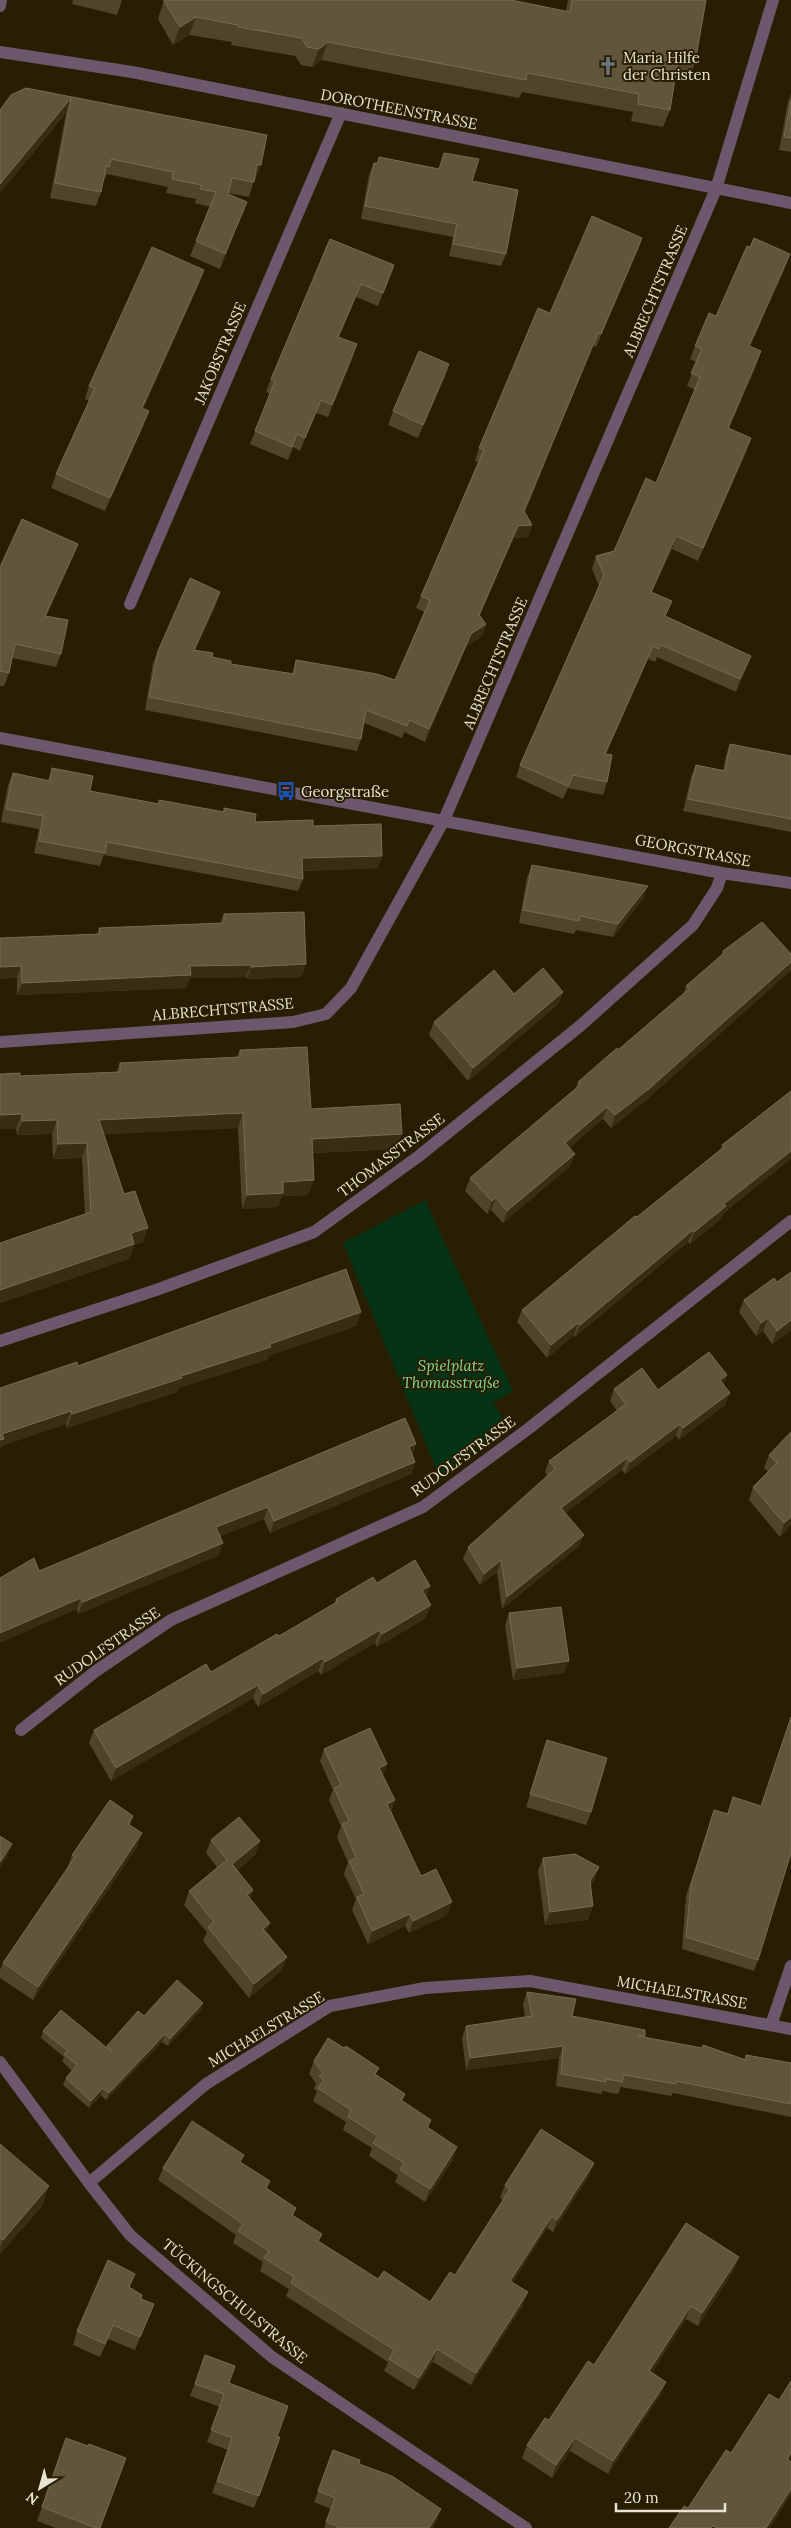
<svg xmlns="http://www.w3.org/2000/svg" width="791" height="2528" font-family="Lora,serif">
<rect width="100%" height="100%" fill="#281e02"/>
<path fill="#063315" d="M425,1200L513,1391L493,1402L508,1427L441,1480L343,1243Z"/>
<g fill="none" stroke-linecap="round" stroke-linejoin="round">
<path stroke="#6d576d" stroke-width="12" d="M0,6L1,0
M0,52L132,72L791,203
M130,604L341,113
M0,738L722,873L791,883
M0,1042L293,1022L326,1014L351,988L444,820L716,189L773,0
M0,1341L156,1290L314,1232L419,1156L580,1026L693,925L717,888L722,873
M21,1730L96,1671L171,1620L423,1507L528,1429L791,1221
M771,2025L791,1966
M0,2062L89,2183L130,2235L272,2357L526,2528
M89,2183L206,2084L330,2006L425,1988L530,1981L791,2029"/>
</g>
<path fill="#504529" d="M73,0H122L117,15L72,4Z
M164,0H511L566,11L568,0H706L695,63L688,81L675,78L670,110L663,127L631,121L633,112L522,92L519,98L321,60L312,67L301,65L295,56L231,45L232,42L189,35L173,45L158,19Z
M26,88L267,135L261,165L255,180H254L249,197L228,193V194L247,202L220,269L190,256L210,207L195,203L196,199L166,193L168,187L107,174L104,181H103L101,192L96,206L50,198L66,113L0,193V110Z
M791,94V152L779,150L788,102Z
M444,153L472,181L506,254L501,266L449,256L453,237L361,219L369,175L374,163H377L379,157L439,169Z
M642,238L638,250L596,347L593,345L525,512L532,525L528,537L513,538L480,615L486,624L482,636L466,647L425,742L404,732L402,738L364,723L361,739L357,751L145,710L153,663L158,651L216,605L195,650L212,657L231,664L292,674L296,660L395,680L424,612L416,608L421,596L478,462L475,461L479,448L550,313Z
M330,239L394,265L378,306L356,297L339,337L353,357L328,417L316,413L300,451L293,447L288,460L250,444L270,394L266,392L271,379Z
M786,266L750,346L757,364L729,428L747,450L698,561L672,549L652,592L666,616L751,656L746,669L736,692L657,657L655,662L648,659L606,754L607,782L603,795L568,788L563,799L516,777L520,765L599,586L592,569L596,556L614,551L656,483L695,390L687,386L696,362L690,359L695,346L716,316Z
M199,284L143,409L144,424L105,511L51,488L56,474L89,401L85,399L89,386Z
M449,364L445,377L418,438L388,425L393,411Z
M78,544L73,557L46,616L61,654L56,667L12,658L9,673L4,686H0V567Z
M730,744L791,756V832L683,811L691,777L696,765L723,770L726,755Z
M52,768L90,791L158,804L159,800L223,812L224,808L255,822L313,826L378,868L303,871V879L298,891L104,855L100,866L34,853L39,829L1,822L8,785L13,773L48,780Z
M532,865L643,899L613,937L576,930L574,934L519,923L527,878Z
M224,914L302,977L247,979L246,977L190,978L186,988L17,995V978L0,938L97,934L99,928L220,923Z
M723,951L791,954V970L790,971L646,1100L611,1128L603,1119L569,1148L570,1166L503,1223L491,1210L487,1214L465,1191L470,1178L576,1088L578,1082L618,1050L684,993L686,986L721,956Z
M563,992L558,1004L468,1081L429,1035L434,1022L514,994Z
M240,1050L311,1109L397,1149L313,1153L308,1195L282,1196L278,1207L242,1209L238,1128L103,1134L124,1194L143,1242L134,1245L129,1259L0,1303V1243L85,1214L82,1158L53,1159L52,1134L17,1135L16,1129L20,1076L116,1073L120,1063L237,1057Z
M736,1134L723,1214L722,1218L690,1244L688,1242L575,1337L574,1335L547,1358L517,1322L522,1310L721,1149L722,1145Z
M791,1272V1330L772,1344L763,1331L756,1336L739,1312L744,1300L777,1282Z
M361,1312L356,1326L268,1356L267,1360L178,1388L177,1392L67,1428L66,1424L1,1446L0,1449V1388L78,1366Z
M727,1375L723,1385L730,1393L725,1405L679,1440L676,1436L625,1474L622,1470L565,1513L579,1546L502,1609L497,1572L480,1585L463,1559L468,1547L547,1476L545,1472L549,1461L617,1411L610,1401L614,1389L658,1390Z
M791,1432V1525L780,1537L749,1500L753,1487L768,1472L764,1468L769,1455Z
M416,1444L412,1455L415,1462L411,1474L270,1533L264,1519L220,1536L219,1555L78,1614L77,1609L39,1571Z
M377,1583L430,1586L426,1596V1618L377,1647L375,1643L321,1675L318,1671L258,1707L253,1698L111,1781L89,1743L94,1730L211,1672L279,1636L334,1604L336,1599Z
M509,1613L564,1673L513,1680L505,1626Z
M547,1740L591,1812L586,1825L526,1807Z
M324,1749L387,1764L383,1775L395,1800L391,1811L421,1876L447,1915L409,1933L405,1926L368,1944L352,1910L356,1899L344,1874L348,1862L337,1837L341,1826L329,1800L333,1790L320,1761Z
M733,1797L758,1960L754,1971L682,1949L686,1896L710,1822L714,1810L727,1814Z
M133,1816L130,1825L137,1847L33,2000L0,1978V1970L3,1963L67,1869L72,1855Z
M211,1840L260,1841L255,1855L237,1870L253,1890L250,1899L267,1932L287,1957L282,1970L249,1998L203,1941L207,1932L184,1905L189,1891L217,1867L206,1853Z
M543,1858L599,1867L594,1880L590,1886L588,1920L545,1925L538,1871Z
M527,1992L572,2016L644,2037L744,2060L746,2055L791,2063V2117L673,2093L671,2096L621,2087L618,2094L602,2091V2094L556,2086L559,2058L466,2070L462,2038L466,2026L525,2017L523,2004Z
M201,2010L168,2046L162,2042L106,2100L101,2095L89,2108L63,2085L66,2078L72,2071L62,2061L64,2057L41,2038L43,2031L106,2047L107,2046L144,2016Z
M314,2061L376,2075L405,2094L402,2102L431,2120L428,2128L453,2160L425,2202L395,2182L398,2175L369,2156L372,2148L343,2130L346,2122L313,2101L317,2091L314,2089L316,2083L309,2074Z
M0,2144L43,2205L0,2254Z
M241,2162L267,2189L296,2208L293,2216L320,2242L378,2279L430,2302L455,2275L503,2200L500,2198L505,2185L594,2163L589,2176L553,2232L547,2228L512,2283L523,2305L471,2385L433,2362L414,2390L384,2371L388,2362L286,2296L289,2289L260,2271L263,2262L233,2243L236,2235L158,2180L163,2168Z
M734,2270L698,2326L686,2319L652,2372L666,2382L661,2394L608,2474L570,2451L552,2478L522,2458L527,2445L549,2420L594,2365Z
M130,2288L141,2299L154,2304L135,2350L108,2339L100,2357L73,2345L77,2331Z
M205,2355L229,2383L277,2437H280L254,2508L212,2493L228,2450L207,2442L220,2407L190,2396Z
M66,2438L100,2528H56L37,2521Z
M333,2450L359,2464L437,2520L432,2528H324L331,2509L314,2502Z"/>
<path fill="#392e12" d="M196,17L189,35L173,45L180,27Z
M328,42L321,60L312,67L319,49Z
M71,98L66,113L0,193V184Z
M257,165H261L255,180L252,179Z
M247,202L241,217L220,269L225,254Z
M642,238L638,250L596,347L601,334Z
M790,254L786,266L745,359L749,346Z
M204,270L199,284L137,422L142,408Z
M361,284L356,297L334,349L338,337Z
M598,333L593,345L520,524L524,511Z
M357,344L353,357L328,417L332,405Z
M761,351L757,364L724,440L728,428Z
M449,364L445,377L418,438L423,425Z
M321,400L316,413L300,451L305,438Z
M149,411L144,424L105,511L110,498Z
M751,438L747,450L698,561L703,548Z
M532,525L528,537L513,538L475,627L479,615L518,526Z
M676,536L672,549L646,604L651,592Z
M78,544L73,557L41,629L45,616Z
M220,592L216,605L190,662L194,650Z
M486,624L482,636L466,647L425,742L429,729L471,634Z
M653,646L648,659L601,766L605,754Z
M751,656L746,669L736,692L740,679Z
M382,856L378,868L298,871L302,858Z
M648,886L643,899L613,937L618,924Z
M791,962L790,971L646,1100L611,1128L615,1115Z
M306,964L302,977L247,979L251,967Z
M251,965L246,977L190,978L186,988L17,995L22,983L190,966Z
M21,966L17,978L0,979V967Z
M563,992L558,1004L468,1081L473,1068Z
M607,1107L603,1119L560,1155L565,1143Z
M243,1113L238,1128L93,1135L99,1120Z
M22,1114L16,1129H0V1115Z
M57,1120L52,1134L17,1135L22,1121Z
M402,1134L397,1149L307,1153L312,1139Z
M87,1143L82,1158L53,1159L58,1144Z
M791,1151V1159L723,1214L722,1218L690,1244L694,1232L724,1204Z
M575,1154L570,1166L503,1223L507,1211Z
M314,1180L308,1195L282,1196L278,1207L242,1209L247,1195L283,1182Z
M496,1198L491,1210L487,1214L492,1201Z
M148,1228L143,1242L134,1245L129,1259L0,1303V1290L131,1233Z
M693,1230L688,1242L575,1337L580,1325Z
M361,1312L356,1326L268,1356L267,1360L178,1388L177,1392L67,1428L72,1414L270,1344Z
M768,1318L763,1331L756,1336L761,1323Z
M791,1320V1330L772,1344L777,1331Z
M578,1323L574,1335L547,1358L551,1345Z
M727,1375L723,1387L720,1380Z
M730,1393L725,1405L679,1440L683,1428Z
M71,1411L66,1424L1,1446L0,1449V1440L2,1434Z
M680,1424L676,1436L625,1474L630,1462Z
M416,1444L412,1456L409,1447Z
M627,1458L622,1470L557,1520L561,1508Z
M415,1462L411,1474L270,1533L274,1521Z
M268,1507L264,1519L212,1539L216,1527Z
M791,1517V1525L780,1537L784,1523Z
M584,1535L579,1546L502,1609L507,1597Z
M223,1543L219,1555L78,1614L83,1602Z
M501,1560L497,1572L480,1585L484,1574Z
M430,1586L425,1599L422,1590Z
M81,1598L77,1609L0,1643V1633Z
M431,1605L426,1618L377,1647L382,1634Z
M380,1630L375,1643L321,1675L325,1662Z
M323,1658L318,1671L258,1707L263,1694Z
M569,1661L564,1673L513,1680L517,1668Z
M258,1685L253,1698L111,1781L116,1768Z
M387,1764L382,1777L379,1768Z
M395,1800L390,1813L387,1804Z
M142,1833L137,1847L33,2000L38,1987Z
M260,1841L255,1855L227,1877L232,1864Z
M12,1844L7,1857L0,1868V1862Z
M599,1867L594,1880L585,1894L590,1881Z
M253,1890L248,1903L247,1895Z
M452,1902L447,1915L409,1933L413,1921Z
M593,1906L588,1920L545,1925L550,1912Z
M410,1914L405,1926L368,1944L372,1931Z
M270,1923L265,1936L263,1929Z
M287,1957L282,1970L249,1998L254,1984Z
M203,2003L201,2010L168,2046L170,2039Z
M165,2034L162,2042L106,2100L109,2093Z
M563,2046L559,2058L466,2070L470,2058Z
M103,2088L101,2095L89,2108L91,2101Z
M457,2147L453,2160L425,2202L430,2189Z
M594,2163L589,2176L553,2232L557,2220Z
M49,2186L43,2205L0,2254V2248L3,2240Z
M552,2216L547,2228L505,2294L510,2281Z
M739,2257L734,2270L698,2326L702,2313Z
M528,2292L523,2305L471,2385L476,2373Z
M154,2304L149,2318L135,2350L140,2337Z
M691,2306L686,2319L645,2384L649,2371Z
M437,2349L433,2362L414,2390L419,2378Z
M666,2382L661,2394L608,2474L613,2461Z
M575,2438L570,2451L552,2478L556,2465Z
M791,2453V2459L782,2472L787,2459Z
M791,2489V2495L770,2528H766Z
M441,2509L437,2520L432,2528H429Z"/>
<path fill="#60563b" stroke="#766c53" d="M164,0H511L570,12L572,0H706L695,63L678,60L670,110L638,104L639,94L527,73L526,80L328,42L319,49L307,47L302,38L238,27V25L196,17L180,27L164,1Z
M26,88L267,135L261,165H257L254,182L232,178L228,194L247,202L225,254L196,241L216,192L200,189L201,185L172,179L173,172L111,159L109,167L106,166L101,192L55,183L71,98L0,184V110L11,95Z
M791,100V138L784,137Z
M444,153L479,159L472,181L518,190L506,254L453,244L457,224L365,206L374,163H378L379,157L439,169Z
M592,216L642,238L601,334L598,333L524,511L532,525L518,526L479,615L486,624L471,634L429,729L409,720L407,726L366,710L361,739L149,697L158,651L190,578L220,592L194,650L213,653L212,657L231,661V664L294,674L296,660L377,674L395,680L430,600L421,596L484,450L479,448L538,308L550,313Z
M754,238L790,254L749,346L761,351L728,428L751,438L703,548L676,536L651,592L672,601L665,616L751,656L740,679L661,645L659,649L653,646L605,754L612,755L607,782L573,775L568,786L520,765L604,575L596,556L614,551L646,478L656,483L700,377L691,373L702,349L695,346L709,313L716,316L747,246L750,247Z
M330,239L394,265L383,293L361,284L338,337L357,344L332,405L321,400L305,438L297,434L292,447L255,431L275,381L271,379Z
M152,247L204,270L142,408L149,411L110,498L56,474L95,388L89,386Z
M419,351L449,364L423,425L393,411Z
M22,519L78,544L45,616L68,620L61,654L15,644L9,673L0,671V567Z
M730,744L791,756V819L688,799L696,765L725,771Z
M52,768L93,776L90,791L159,804V800L224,812V808L256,814L255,822L313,820V826L381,824L382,856L302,858L303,879L107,842L105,853L39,841L43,816L6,809L13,773L50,781Z
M532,865L648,886L618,924L580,916L579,921L523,910Z
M304,912L306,964L251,967V965L190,966L191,975L22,983L21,966L0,967V938L100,934L99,928L224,923V914Z
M762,922L791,954V962L650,1088L615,1115L607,1107L565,1143L575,1154L507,1211L496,1198L492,1201L470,1178L580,1085L578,1082L617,1048L618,1050L689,989L686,986L724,953L723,951Z
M543,968L563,992L473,1068L434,1022L494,970L514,994Z
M307,1047L311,1109L400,1104L402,1134L312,1139L314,1180L283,1182V1193L247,1195L243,1113L99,1120L124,1194L135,1191L148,1228L131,1233L134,1244L0,1290V1243L91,1212L87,1143L58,1144L57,1120L22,1121V1114L0,1115V1074L20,1073V1076L120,1072V1063L240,1057V1050Z
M791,1091V1151L724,1204L726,1206L694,1232L693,1230L580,1325L578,1323L551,1345L522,1310L635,1216L637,1217L724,1147L722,1145Z
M346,1269L361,1312L270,1344L271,1347L181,1376L182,1378L72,1414L71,1411L2,1434L4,1439L0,1440V1388L77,1362L78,1366Z
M791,1272V1320L777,1331L768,1318L761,1323L744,1300L774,1278L777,1282Z
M709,1352L727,1375L720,1380L730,1393L683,1428L680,1424L630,1462L627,1458L561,1508L584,1535L507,1597L501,1560L484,1574L468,1547L555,1469L549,1461L626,1404L614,1389L642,1368L658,1390Z
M405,1418L416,1444L409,1447L415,1462L274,1521L268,1507L216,1527L223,1543L83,1602L81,1598L0,1633V1578L34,1558L39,1571Z
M791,1432V1517L784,1523L753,1487L777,1463L769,1455Z
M415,1560L430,1586L422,1590L431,1605L382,1634L380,1630L325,1662L323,1658L263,1694L258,1685L116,1768L94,1730L206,1664L211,1672L277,1634L279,1636L337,1602L336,1599L373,1577L377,1583Z
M561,1607L569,1661L517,1668L509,1613Z
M791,1717V1853L758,1960L686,1937L691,1885L714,1810L728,1814L733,1797L761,1806Z
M370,1728L387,1764L379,1768L395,1800L387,1804L421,1876L436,1869L452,1902L413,1921L410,1914L372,1931L357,1897L364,1894L349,1861L356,1858L342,1824L349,1821L334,1788L341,1785L324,1749Z
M547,1740L607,1758L591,1812L530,1794Z
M110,1800L133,1816L128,1824L142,1833L38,1987L3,1963L75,1857L72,1855Z
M239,1817L260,1841L232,1864L253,1890L247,1895L270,1923L263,1929L287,1957L254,1984L208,1927L214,1922L189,1891L227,1860L211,1840Z
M0,1836L12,1844L0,1862Z
M575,1854L599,1867L590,1881L593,1906L550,1912L543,1858Z
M177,1980L203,2003L170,2039L165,2034L109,2093L103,2088L91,2101L66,2078L77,2065L64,2054L68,2051L43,2031L61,2010L112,2052L107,2046L138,2011L144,2016Z
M527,1992L576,1999L572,2016L645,2030V2036H638L702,2048L703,2045L746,2060V2055L791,2063V2104L676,2081V2084L624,2075L622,2082L606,2079V2082L561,2074L563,2046L470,2058L466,2026L532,2016Z
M328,2038L344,2048L346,2046L379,2068L375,2074L405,2094L401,2100L431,2120L427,2127L457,2147L430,2189L400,2170L404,2163L373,2143L378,2136L348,2117L351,2110L318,2088L324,2080L319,2076L323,2073L314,2061Z
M192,2121L244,2155L240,2162L270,2181L266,2188L296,2208L292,2215L322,2234L318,2241L378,2279L384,2271L430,2302L450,2272L455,2275L510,2189L505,2185L541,2129L594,2163L557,2220L552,2216L510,2281L528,2292L476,2373L437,2349L419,2378L389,2359L394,2350L291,2283L294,2277L264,2258L269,2251L238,2231L243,2224L163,2168Z
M0,2144L49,2186L3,2240L0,2238Z
M686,2223L739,2257L702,2313L691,2306L649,2371L666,2382L613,2461L575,2438L556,2465L527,2445L545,2418L549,2420L588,2361L594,2365Z
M108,2260L135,2274L129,2287L142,2295L141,2299L154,2304L140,2337L113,2325L105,2344L77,2331Z
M205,2355L235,2366L229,2383L288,2406L277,2437H280L259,2496L217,2481L232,2438L211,2430L224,2394L195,2384Z
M791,2381V2453L787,2459L791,2462V2489L766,2528H716L713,2526L711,2528H669L684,2506L688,2508L726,2450L731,2453L769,2394L779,2400Z
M66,2438L88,2446L89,2444L126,2458L100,2528H96L42,2507Z
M333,2450L360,2460L359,2464L392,2476L441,2509L429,2528H337V2526L326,2522L335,2498L318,2491Z"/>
<defs>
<g id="church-bare" transform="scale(1.5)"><path d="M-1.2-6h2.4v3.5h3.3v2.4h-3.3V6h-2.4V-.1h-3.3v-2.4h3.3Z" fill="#6b7280" stroke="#281e02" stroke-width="2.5" paint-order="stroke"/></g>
<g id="bus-bare" transform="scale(1.5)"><path d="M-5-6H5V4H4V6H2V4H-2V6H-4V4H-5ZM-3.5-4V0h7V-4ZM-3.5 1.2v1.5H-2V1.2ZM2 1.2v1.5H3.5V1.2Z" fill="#1a4fb4" stroke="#281e02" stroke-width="2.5" paint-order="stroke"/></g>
</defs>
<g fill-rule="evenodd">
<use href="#church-bare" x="608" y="66"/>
<use href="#bus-bare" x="286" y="791"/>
</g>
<g text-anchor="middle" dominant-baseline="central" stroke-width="4" stroke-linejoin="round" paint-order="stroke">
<g font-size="15" fill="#e9e3d2" stroke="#281e02" text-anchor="start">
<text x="623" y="57">Maria Hilfe<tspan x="623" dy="17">der Christen</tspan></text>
<text x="301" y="791">Georgstraße</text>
</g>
<g font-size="15" fill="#e9e3d2" stroke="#281e02">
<text transform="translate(399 109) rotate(11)">DOROTHEENSTRASSE</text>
<text transform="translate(655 291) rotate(-67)">ALBRECHTSTRASSE</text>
<text transform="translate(220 353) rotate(-67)">JAKOBSTRASSE</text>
<text transform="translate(495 663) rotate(-67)">ALBRECHTSTRASSE</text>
<text transform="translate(693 850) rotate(11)">GEORGSTRASSE</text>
<text transform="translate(223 1009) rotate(-5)">ALBRECHTSTRASSE</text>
<text transform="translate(391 1155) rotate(-37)">THOMASSTRASSE</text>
<text transform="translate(463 1456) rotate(-36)">RUDOLFSTRASSE</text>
<text transform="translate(107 1646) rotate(-35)">RUDOLFSTRASSE</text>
<text transform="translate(682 1992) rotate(10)">MICHAELSTRASSE</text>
<text transform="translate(266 2029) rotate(-31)">MICHAELSTRASSE</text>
<text transform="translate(235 2301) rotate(40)">TÜCKINGSCHULSTRASSE</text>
</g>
<g font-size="15" font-style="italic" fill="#80da93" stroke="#281e02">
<text x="451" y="1365">Spielplatz<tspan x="451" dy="17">Thomasstraße</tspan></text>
</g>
</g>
<g transform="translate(40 2488) rotate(217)" stroke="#281e02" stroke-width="4" paint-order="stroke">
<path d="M0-4L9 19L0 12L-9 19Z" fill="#e9e3d2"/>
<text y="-8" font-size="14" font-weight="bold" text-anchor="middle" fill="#e9e3d2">N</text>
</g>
<path d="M616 2503v8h109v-8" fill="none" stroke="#e9e3d2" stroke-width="2.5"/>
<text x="624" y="2503" font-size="15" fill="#e9e3d2" stroke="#281e02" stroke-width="4" paint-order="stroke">20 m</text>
</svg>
